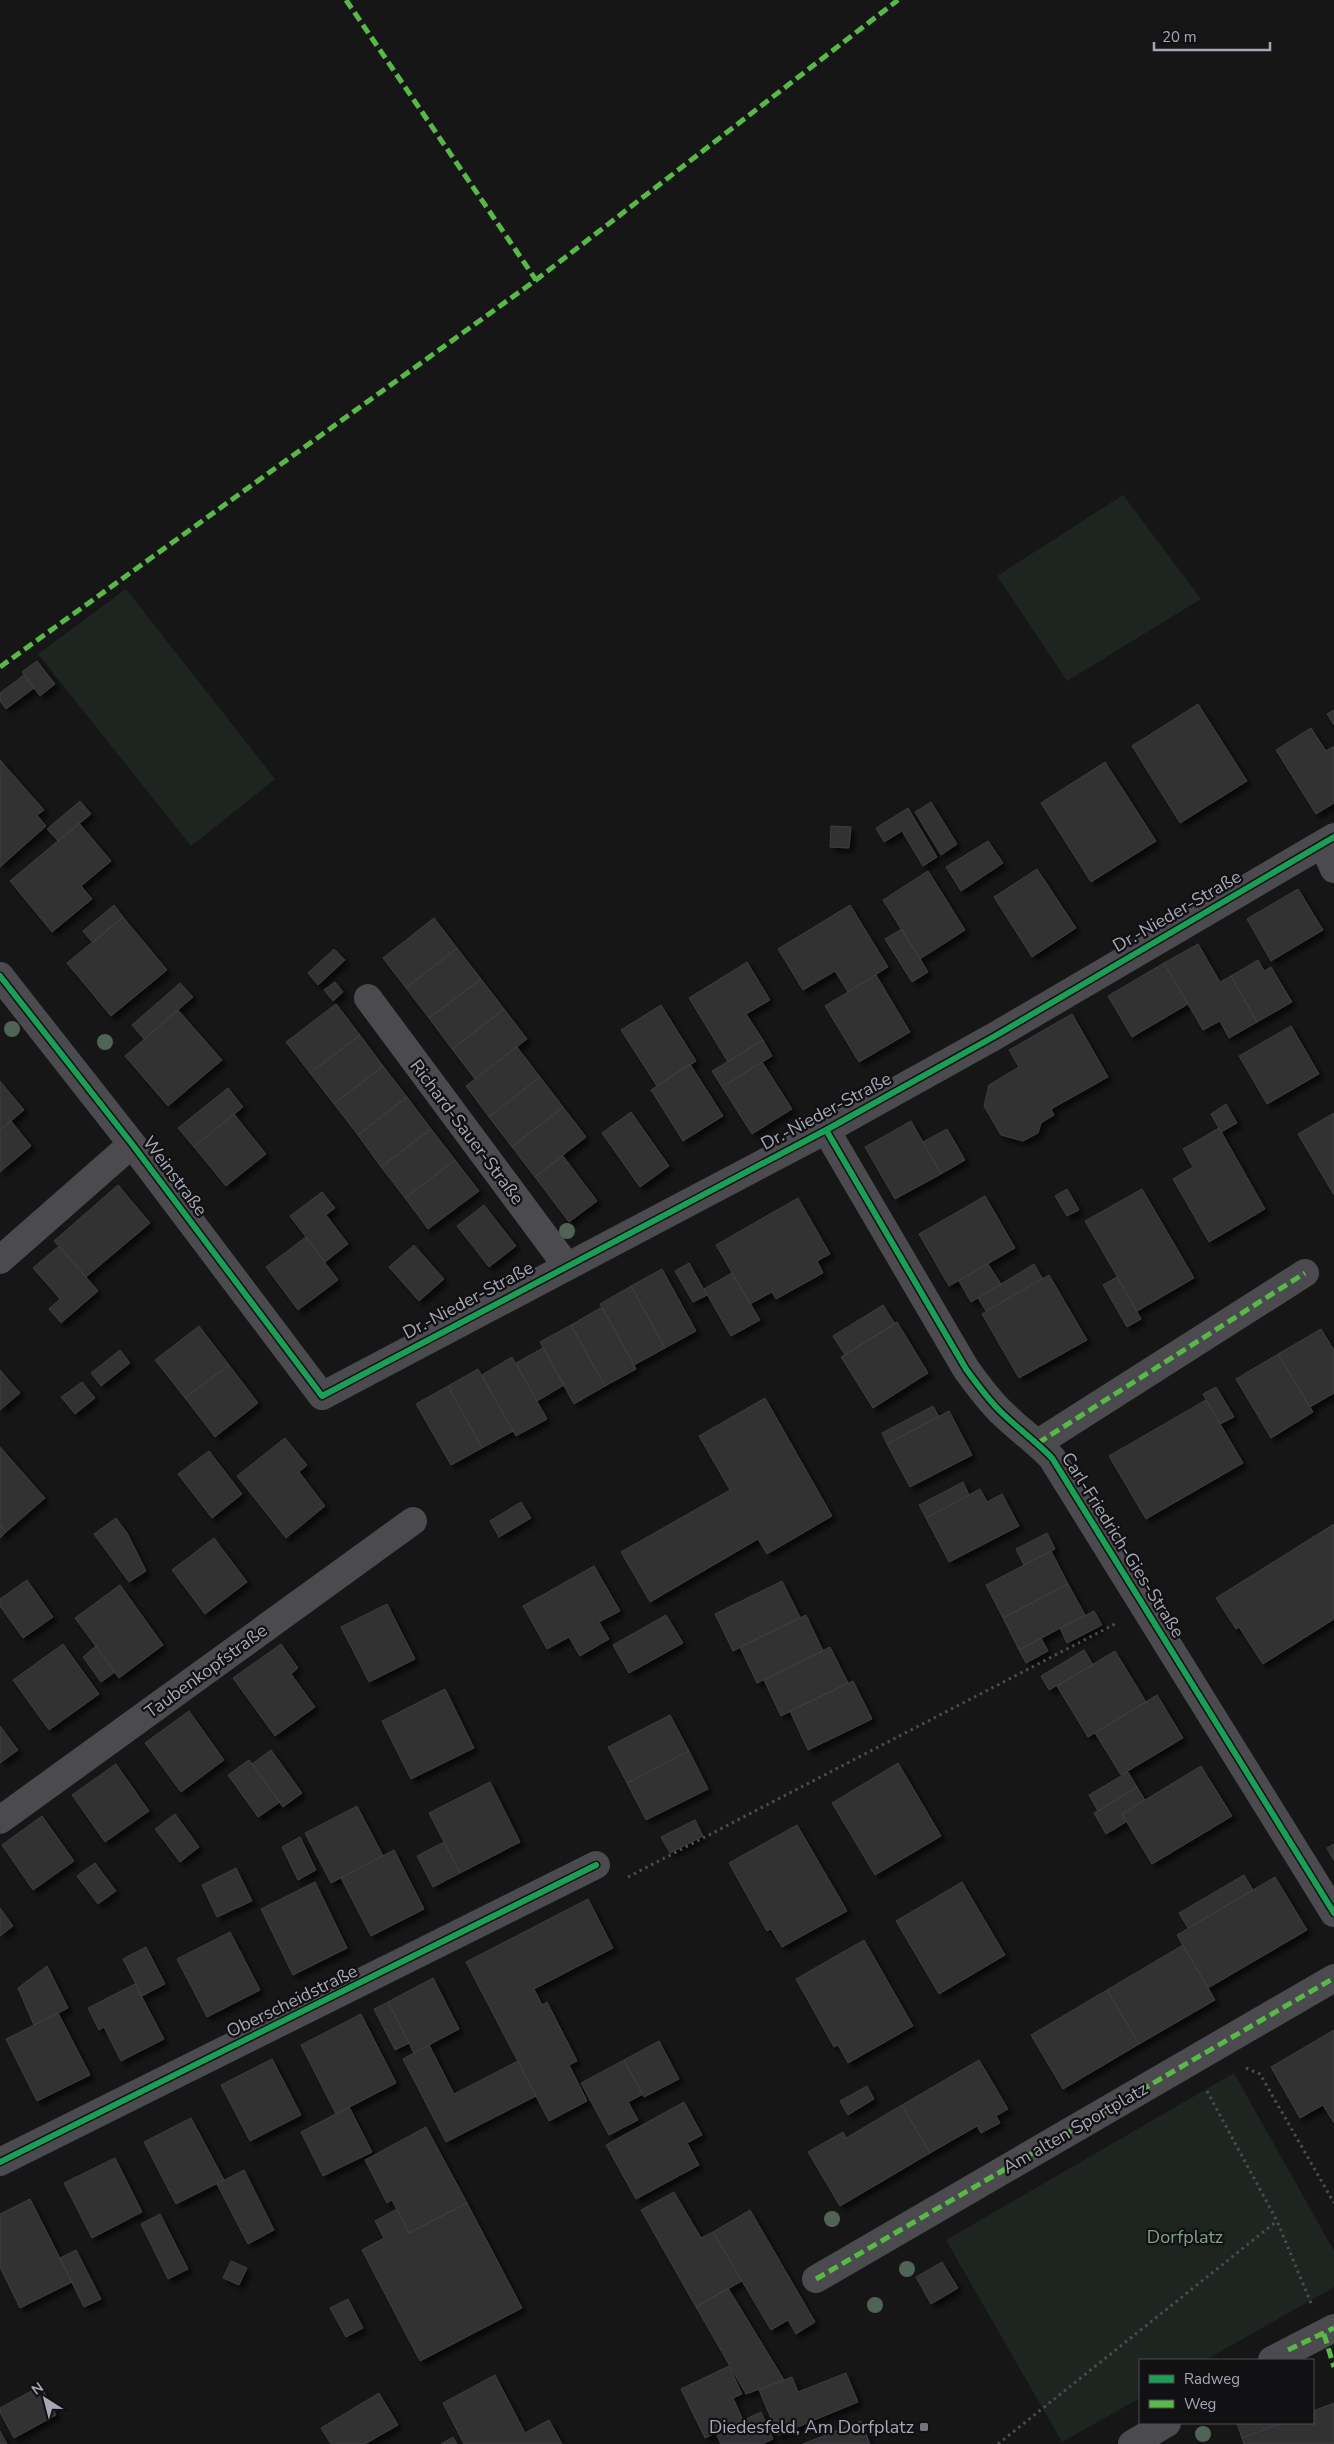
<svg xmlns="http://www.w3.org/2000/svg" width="1334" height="2444" font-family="'Nunito Sans',sans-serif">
<defs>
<filter id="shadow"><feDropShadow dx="4.5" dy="4.5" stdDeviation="2.5" flood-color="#0009"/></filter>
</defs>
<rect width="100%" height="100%" fill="#161616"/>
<path fill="#1e2520" d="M1123,495L1201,599L1067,681L997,576Z
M126,589L275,779L191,846L38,654Z
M1234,2073L1334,2251V2287L1206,2360H1140V2398L1062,2442L946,2240Z"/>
<path fill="#313132" stroke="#3f3e42" filter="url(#shadow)" d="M37,661L55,684L40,696L22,672Z
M24,675L34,688L6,709L0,701V693Z
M1198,704L1247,781L1180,823L1132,746Z
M1334,710V725L1327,714Z
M1311,728L1326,751L1334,746V803L1316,814L1276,750Z
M0,760L44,810L37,815L46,826L0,867Z
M1105,762L1156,841L1091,882L1041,803Z
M80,801L91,814L58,841L47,829Z
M931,802L957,844L941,855L915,812Z
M908,808L937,857L923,866L902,831L884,842L876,828Z
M79,823L111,861L81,886L92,899L52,932L10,881Z
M831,826L851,827L849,848L830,847Z
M988,841L1003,863L961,891L946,867Z
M1037,869L1076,928L1032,957L994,897Z
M928,871L965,930L920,959L883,900Z
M1298,889L1323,930L1271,961L1247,919Z
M114,905L123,917L93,943L83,931Z
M850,905L888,967L848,992L835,971L803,990L778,949Z
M123,917L167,970L111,1016L67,963Z
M434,918L457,948L406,988L383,958Z
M902,929L928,972L912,982L885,939Z
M1198,944L1220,982L1231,976L1257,1022L1229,1038L1220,1021L1203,1030L1164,963Z
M457,948L481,979L429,1018L406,988Z
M334,949L345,960L318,985L308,973Z
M1258,960L1264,971L1271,967L1292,1002L1257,1022L1231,976Z
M747,962L770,1000L746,1014L763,1040L728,1062L689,998Z
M1164,963L1188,1004L1132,1037L1108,996Z
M876,975L910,1032L859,1062L825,1006Z
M481,979L504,1009L452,1049L429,1018Z
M335,982L343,992L333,1001L324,990Z
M180,983L193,997L144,1039L132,1025Z
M336,1004L360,1035L310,1073L286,1042Z
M661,1005L696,1061L657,1086L621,1030Z
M504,1009L527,1039L475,1079L452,1049Z
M178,1010L222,1060L168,1106L125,1056Z
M1072,1014L1108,1077L1051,1109L1054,1115L1041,1123L1038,1133L1023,1141L1001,1135L984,1106L989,1085L1019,1067L1009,1050Z
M1291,1026L1319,1074L1267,1104L1239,1056Z
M360,1035L383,1066L334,1104L310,1073Z
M763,1040L772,1056L722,1087L712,1071Z
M517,1047L540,1077L489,1117L466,1086Z
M762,1062L792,1109L752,1134L722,1087Z
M690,1064L723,1116L683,1141L651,1090Z
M383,1066L407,1097L358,1135L334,1104Z
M540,1077L563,1107L512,1147L489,1117Z
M0,1081L24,1110L0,1130Z
M228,1088L243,1107L194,1147L178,1128Z
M407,1097L431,1129L381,1167L358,1135Z
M1226,1104L1237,1123L1221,1132L1211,1114Z
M563,1107L586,1137L535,1177L512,1147Z
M631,1112L669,1166L640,1187L602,1133Z
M1334,1113V1195L1298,1134Z
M234,1114L266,1154L226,1186L194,1147Z
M11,1121L31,1146L0,1172V1130Z
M911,1121L941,1174L895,1199L865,1147Z
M1219,1128L1265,1209L1209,1242L1173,1179L1193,1167L1183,1149Z
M431,1129L455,1160L405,1198L381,1167Z
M947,1129L965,1160L941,1174L923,1142Z
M563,1156L597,1201L569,1222L535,1177Z
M455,1160L479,1191L428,1229L405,1198Z
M118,1185L150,1223L86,1277L54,1241Z
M1067,1189L1079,1210L1067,1216L1055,1196Z
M1142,1189L1194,1278L1137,1311L1085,1221Z
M322,1192L335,1208L326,1215L348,1244L325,1262L290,1216Z
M985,1196L1015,1248L949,1286L919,1234Z
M798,1198L830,1254L817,1261L823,1273L776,1299L772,1292L750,1304L716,1245Z
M484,1205L516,1246L489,1267L457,1226Z
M306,1237L338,1280L298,1310L266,1267Z
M414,1245L444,1279L419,1301L389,1267Z
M59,1246L98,1291L61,1323L49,1309L60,1299L33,1268Z
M689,1263L707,1295L693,1302L675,1271Z
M988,1264L1001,1284L971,1302L959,1281Z
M1034,1264L1042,1278L986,1311L978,1298Z
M662,1269L696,1331L665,1348L631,1286Z
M732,1273L760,1320L731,1336L704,1289Z
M1049,1275L1087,1340L1019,1378L982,1314Z
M1117,1277L1141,1319L1127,1327L1103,1285Z
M631,1286L665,1348L634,1365L600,1304Z
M883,1305L895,1324L845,1355L833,1336Z
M602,1307L636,1369L605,1386L571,1325Z
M897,1322L928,1373L873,1408L841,1357Z
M571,1325L605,1386L574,1404L540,1342Z
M199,1326L229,1365L185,1398L155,1360Z
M1321,1329L1334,1350V1393L1310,1407L1278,1354Z
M543,1348L564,1385L537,1401L516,1363Z
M120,1350L130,1363L101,1386L91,1373Z
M1278,1354L1313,1412L1271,1438L1236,1379Z
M512,1357L547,1419L516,1436L482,1375Z
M229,1365L258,1403L215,1437L185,1398Z
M478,1369L513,1431L482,1448L448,1386Z
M0,1370L20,1393L0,1410Z
M82,1382L95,1398L75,1414L61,1397Z
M448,1386L482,1448L451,1465L416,1404Z
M1216,1387L1234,1417L1220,1424L1203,1394Z
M765,1398L832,1516L767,1554L758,1539L650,1602L621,1552L730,1490L699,1436Z
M1206,1400L1243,1463L1146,1519L1109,1456Z
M933,1406L939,1417L887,1444L882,1433Z
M949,1411L972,1455L910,1487L887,1444Z
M285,1438L307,1465L299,1472L325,1506L286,1538L237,1476Z
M0,1447L45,1498L6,1532L0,1525Z
M209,1451L242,1494L212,1518L178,1474Z
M963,1482L969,1495L926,1518L919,1505Z
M980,1489L987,1502L1002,1494L1019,1526L949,1562L926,1518Z
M521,1502L531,1518L499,1537L490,1521Z
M116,1518L127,1533L146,1571L129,1582L94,1534Z
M1334,1524V1619L1263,1664L1239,1627L1236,1629L1216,1598Z
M0,1525L6,1532L0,1538Z
M1047,1533L1055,1549L1024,1565L1016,1549Z
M214,1538L247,1582L205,1614L172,1570Z
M1051,1551L1068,1584L1003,1618L986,1585Z
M594,1566L620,1611L599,1622L609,1639L580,1656L569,1637L547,1649L523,1606Z
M27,1580L53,1617L23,1638L0,1606V1599Z
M782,1581L800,1617L733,1651L715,1614Z
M1068,1584L1085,1615L1019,1650L1003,1618Z
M120,1585L163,1645L119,1678L75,1618Z
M387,1604L415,1659L369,1682L341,1627Z
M1094,1611L1102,1625L1067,1643L1060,1628Z
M666,1615L683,1643L629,1673L613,1645Z
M806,1615L823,1651L757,1683L740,1647Z
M1041,1638L1048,1651L1026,1663L1019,1650Z
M63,1644L99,1694L49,1730L13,1680Z
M281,1644L298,1668L291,1674L315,1707L275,1736L233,1678Z
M96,1646L115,1672L101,1682L83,1657Z
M830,1647L848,1683L781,1716L764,1680Z
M1084,1650L1093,1665L1049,1690L1041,1676Z
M1115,1651L1146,1702L1088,1737L1057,1686Z
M853,1681L872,1719L808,1750L790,1711Z
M445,1689L474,1748L411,1779L382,1721Z
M1157,1695L1183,1738L1121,1775L1095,1733Z
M189,1711L224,1760L181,1792L145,1743Z
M670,1715L689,1751L627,1783L608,1747Z
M0,1726L18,1750L0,1763Z
M271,1750L302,1793L283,1807L252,1764Z
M689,1751L708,1789L646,1820L627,1783Z
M249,1760L280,1802L258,1817L228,1775Z
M898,1763L941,1836L875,1875L832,1803Z
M116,1764L149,1811L105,1842L72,1795Z
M1201,1766L1232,1816L1152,1864L1122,1814Z
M1128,1772L1137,1787L1098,1811L1089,1795Z
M490,1782L520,1842L460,1873L429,1813Z
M1137,1787L1145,1800L1122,1814L1126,1822L1106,1834L1094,1813Z
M357,1806L383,1856L331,1883L305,1833Z
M175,1814L199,1847L180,1862L155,1829Z
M42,1816L74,1861L33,1890L2,1845Z
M695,1820L703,1836L670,1853L661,1837Z
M797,1825L847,1911L782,1947L771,1929L767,1931L729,1863Z
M300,1837L316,1870L298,1880L282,1847Z
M444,1842L460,1873L433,1887L417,1856Z
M1334,1844V1861L1327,1848Z
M394,1850L424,1909L371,1936L341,1878Z
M95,1863L116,1891L98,1904L77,1876Z
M236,1868L252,1901L217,1917L202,1885Z
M1244,1875L1253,1890L1188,1928L1179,1913Z
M1275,1877L1307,1930L1208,1988L1177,1935Z
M315,1882L347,1948L293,1975L261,1909Z
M962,1882L1005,1955L939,1994L896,1921Z
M588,1899L613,1948L534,1989L542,2005L547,2002L577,2061L569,2065L587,2101L549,2121L466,1962Z
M0,1908L13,1926L0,1936Z
M230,1932L260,1990L207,2017L177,1959Z
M864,1940L913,2026L848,2063L838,2045L834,2047L796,1979Z
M1183,1945L1215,2000L1139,2044L1107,1990Z
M146,1947L165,1984L142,1996L123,1959Z
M47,1966L68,2008L34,2025L18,1988Z
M433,1978L459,2029L414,2053L388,2002Z
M135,1984L164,2039L121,2061L104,2027L99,2030L88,2008Z
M1107,1990L1139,2044L1063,2089L1031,2035Z
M388,2002L409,2043L395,2050L374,2009Z
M58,2013L90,2075L37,2101L6,2039Z
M361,2014L396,2083L336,2114L301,2045Z
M1334,2030V2123L1323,2105L1300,2118L1271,2067Z
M659,2041L679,2079L644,2097L624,2060Z
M429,2045L454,2094L518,2061L536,2096L446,2142L403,2059Z
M272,2059L301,2115L250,2141L221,2085Z
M624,2060L643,2094L628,2102L638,2120L609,2135L581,2083Z
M979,2060L1008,2109L996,2116L1000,2123L981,2133L977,2126L930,2153L902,2105Z
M867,2086L874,2099L848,2115L840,2101Z
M684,2102L702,2135L687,2143L699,2165L636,2199L606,2145Z
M902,2105L930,2153L840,2206L808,2152L843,2132L846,2138Z
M349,2107L372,2152L323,2176L301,2132Z
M191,2118L224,2180L176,2204L144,2142Z
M426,2127L467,2203L409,2233L392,2200L387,2203L365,2160Z
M115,2158L142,2212L92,2238L64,2183Z
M244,2170L274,2230L248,2244L217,2184Z
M674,2192L701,2238L713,2232L742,2281L696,2307L641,2210Z
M30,2199L72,2282L20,2308L0,2267V2214Z
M467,2203L522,2308L420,2361L362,2250L384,2238L375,2221L397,2209L409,2233Z
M750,2210L815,2322L796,2334L788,2320L771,2330L713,2232Z
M160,2214L188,2269L168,2279L141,2224Z
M76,2250L101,2299L84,2307L60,2258Z
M231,2261L247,2268L239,2285L223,2278Z
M942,2262L958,2288L931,2304L916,2277Z
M728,2288L784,2380L746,2394L696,2307Z
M348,2299L363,2328L346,2337L330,2308Z
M729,2366L742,2394L733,2398L743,2420L705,2438L681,2389Z
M846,2373L858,2402L778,2435L759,2390L792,2377L798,2392Z
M495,2375L525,2433L549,2420L562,2444H464L443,2403Z
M41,2386L56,2415L14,2438L0,2412V2408Z
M379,2393L398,2425L365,2444H331L321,2428Z
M1334,2403V2444H1244L1242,2438L1282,2423H1313V2411Z
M761,2412L773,2439L762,2444H721L716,2433Z
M861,2421L870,2444H803Z
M1237,2423H1282L1242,2438Z
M0,2431L7,2444H0Z
M453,2437L457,2444H441Z"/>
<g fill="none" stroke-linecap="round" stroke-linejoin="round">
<path stroke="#4c4c51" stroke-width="3" stroke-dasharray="2.5 4" stroke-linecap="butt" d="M628,1877L1115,1624
M1246,2068L1260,2074L1334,2203
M1207,2091L1277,2221L1311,2303
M998,2444L1277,2221"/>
<path stroke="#4a4a4f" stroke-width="28" d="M1323,844L1334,869
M0,976L132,1144L322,1396L826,1130L995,1036L1334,837
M368,998L566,1265
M826,1130L966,1369C977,1384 987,1398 1000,1411C1017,1428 1036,1441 1052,1458L1334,1913
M0,1260L132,1144
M1038,1443L1305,1273
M0,1820L413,1521
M0,2162L596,1865
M816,2279L1334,1978
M1272,2360L1334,2328
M1132,2444L1167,2423"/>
<path stroke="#58b947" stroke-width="5" stroke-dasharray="10 5" stroke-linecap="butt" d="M346,0L536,280
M0,667L536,280L898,0
M1038,1443L1305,1273
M816,2279L1334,1978
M1324,2334L1334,2367
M1288,2350L1334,2328"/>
<g stroke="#111012" stroke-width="9">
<path id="cycleway" d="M0,976L132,1144L322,1396L826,1130L995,1036L1334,837
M826,1130L966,1369C977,1384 987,1398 1000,1411C1017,1428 1036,1441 1052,1458L1334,1913
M0,2162L596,1865"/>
</g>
<use href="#cycleway" stroke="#1a9f57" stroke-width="6"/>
</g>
<g fill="#4f6357">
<circle cx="12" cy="1029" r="8"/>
<circle cx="105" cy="1042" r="8"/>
<circle cx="567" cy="1231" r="8"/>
<circle cx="832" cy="2219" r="8"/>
<circle cx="907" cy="2269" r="8"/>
<circle cx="875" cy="2305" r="8"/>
<circle cx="1203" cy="2434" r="8"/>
</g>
<rect fill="#74747f" stroke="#111012" stroke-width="2" x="919" y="2422" width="10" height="10" rx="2.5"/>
<g text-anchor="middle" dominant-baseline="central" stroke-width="4.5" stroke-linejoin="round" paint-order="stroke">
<g font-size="18" fill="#a7a7b7" stroke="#111012">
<text transform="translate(1177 911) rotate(-30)">Dr.-Nieder-Straße</text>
<text transform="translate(826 1111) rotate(-28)">Dr.-Nieder-Straße</text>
<text transform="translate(467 1132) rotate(53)">Richard-Sauer-Straße</text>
<text transform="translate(175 1176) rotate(53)">Weinstraße</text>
<text transform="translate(468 1300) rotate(-28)">Dr.-Nieder-Straße</text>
<text transform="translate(1123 1545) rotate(58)">Carl-Friedrich-Gies-Straße</text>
<text transform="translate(206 1671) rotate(-36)">Taubenkopfstraße</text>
<text transform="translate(292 2001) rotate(-26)">Oberscheidstraße</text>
<text transform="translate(1075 2128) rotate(-30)">Am alten Sportplatz</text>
</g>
<g font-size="18" fill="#7ea28c" stroke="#111012">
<text x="1185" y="2237">Dorfplatz</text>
</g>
<g font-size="18" fill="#a7a7b7" stroke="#111012" text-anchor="end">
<text x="914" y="2427">Diedesfeld, Am Dorfplatz</text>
</g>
</g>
<rect x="1139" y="2359" width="175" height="65" fill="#111012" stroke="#4d4c54"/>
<rect x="1149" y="2375" width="25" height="8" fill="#1a9f57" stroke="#4d4c54"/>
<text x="1184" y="2384" font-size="15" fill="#a7a7b7">Radweg</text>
<rect x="1149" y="2400" width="25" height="8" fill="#58b947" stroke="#4d4c54"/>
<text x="1184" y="2409" font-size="15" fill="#a7a7b7">Weg</text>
<g transform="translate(45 2399) rotate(324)" stroke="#111012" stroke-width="4" paint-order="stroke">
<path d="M0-4L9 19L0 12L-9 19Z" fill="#a7a7b7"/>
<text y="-8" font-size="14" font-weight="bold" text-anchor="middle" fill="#a7a7b7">N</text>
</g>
<path d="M1154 42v8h116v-8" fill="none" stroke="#a7a7b7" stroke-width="2.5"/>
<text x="1162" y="42" font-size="15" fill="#a7a7b7" stroke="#111012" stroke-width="4" paint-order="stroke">20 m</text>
</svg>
